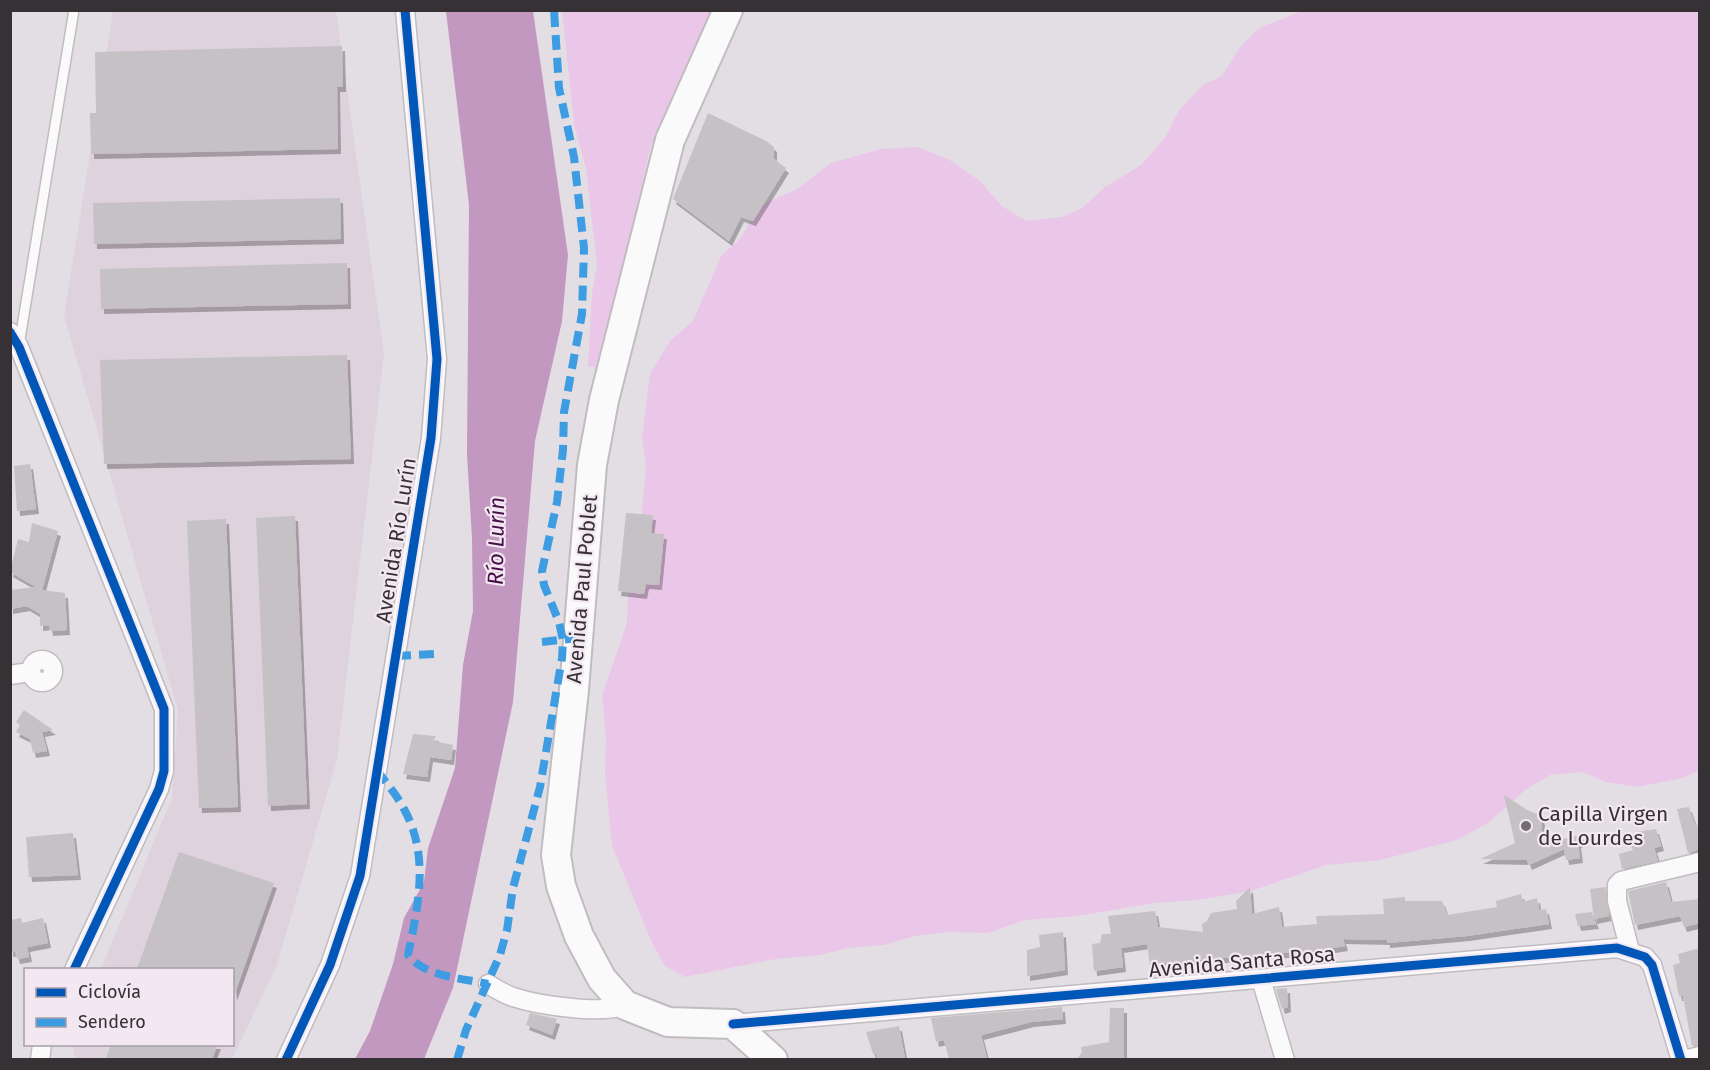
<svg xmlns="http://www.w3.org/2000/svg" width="1710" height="1070" font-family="'Fira Sans',sans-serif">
<defs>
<filter id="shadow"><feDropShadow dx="3" dy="5" stdDeviation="0" flood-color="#0004"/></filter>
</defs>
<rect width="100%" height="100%" fill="#e3dee3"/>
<path fill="#ded2dd" d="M113,11H336L384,354L337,759L277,965L232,1059H75L72,1045L232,1044V970L101,969L172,798L178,710L64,316Z"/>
<path fill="#eac7e8" d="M562,11H711L650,148L601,369L588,366L592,293L597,265L586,168L574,124Z
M1302,11H1699V771L1682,778L1638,787L1606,782L1582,772L1550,775L1525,790L1488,823L1457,840L1380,860L1326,865L1251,891L1198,900L1154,903L1078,916L1025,920L988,933L948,932L915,936L884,945L848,948L820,955L776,959L685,977L665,966L652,943L612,846L605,773L606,737L602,696L627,623L629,566L639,545L646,465L642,438L650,374L670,341L693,321L721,256L741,238L759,206L797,189L831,163L881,149L917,147L948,159L979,180L1002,206L1026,221L1062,217L1082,208L1105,187L1141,165L1164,139L1180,109L1203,85L1222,76L1240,47L1259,28Z"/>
<path fill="#c297c0" d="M446,11H533L568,255L562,321L535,441L513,702L453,988L424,1059H355L370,1031L393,964L404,918L424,882L428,848L455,768L463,665L473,611L472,538L467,454L469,205Z"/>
<path fill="#c5c1c5" filter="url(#shadow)" d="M342,46L343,87H337L338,149L91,154L90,113H96L95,52Z
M708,113L766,141L774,147V159L786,168L753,221L741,217L729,241L673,199Z
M340,198L341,239L94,244L93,203Z
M347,263L348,304L101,309L100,269Z
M347,355L351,459L104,464L100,360Z
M30,464L36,509L17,511L14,466Z
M626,513L653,515L651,533L664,534L659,585L646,584L644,594L618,591Z
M295,516L307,804L268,806L256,518Z
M226,519L238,807L199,808L187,521Z
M32,523L58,531L42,590L65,593L67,630L50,631L49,625L40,626V614L27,606L10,609V590L36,587L10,572L18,539L29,542Z
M24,710L53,730L42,732L47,751L33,753L30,739L16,732L20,725L16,722Z
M413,734L436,736L433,741L453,745L451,760L430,757L427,777L403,774Z
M1504,795L1527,810L1539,815L1542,820L1541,830L1549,842L1581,835L1583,841L1578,843L1580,858L1566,860L1564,849L1529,865L1527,860L1480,859L1515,843Z
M1689,807L1695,825L1700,824V849L1688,853L1677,809Z
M1656,829L1661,846L1654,848L1658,861L1622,869L1619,854L1633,850L1629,842L1639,841L1637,832Z
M73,833L78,875L29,877L26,837Z
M179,852L274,883L234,996L232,969H137Z
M1666,882L1671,902L1700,899V923L1684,927L1680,916L1635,925L1628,891Z
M1250,887L1252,914L1279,907L1282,927L1317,924L1316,916L1384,914L1383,899L1405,897V901H1442L1447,915L1497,907L1496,901L1521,894L1523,902L1537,898L1539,910L1546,909L1549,924L1467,936L1387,943V940L1343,939L1345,946L1321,950L1161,963L1150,966L1147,944L1121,948L1123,967L1094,971L1092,944L1100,943L1102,934H1111L1108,916L1155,911L1158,927L1203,932L1202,924L1207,921L1211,913L1237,909L1236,901Z
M1606,887L1609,916L1594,919L1596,924L1578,926L1575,914L1592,912L1594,919L1590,889Z
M21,918L22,923L43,918L48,943L27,947L29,957L17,959L15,951L10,952L11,920Z
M1063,932L1065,970L1027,976V950L1040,947L1039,935Z
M1700,948V1045L1692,1046L1683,996H1679L1673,965L1680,963L1678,954Z
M1287,988L1288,1007L1282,1009L1276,989Z
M1062,1007L1063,1019L1031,1022L981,1035L987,1059H949L944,1040L936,1042L931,1018Z
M1110,1008H1124V1059H1077L1082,1052L1081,1047L1109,1042Z
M530,1013L557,1019L552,1035L526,1025Z
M899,1026L905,1059H878L876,1054H873L866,1032Z
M111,1044H218L212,1059H106Z"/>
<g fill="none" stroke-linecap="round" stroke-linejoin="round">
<g stroke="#c0bcc0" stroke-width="12">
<path id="service" d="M19,345L74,10"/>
</g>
<g stroke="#c0bcc0" stroke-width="21">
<path id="minor" d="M10,332L19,347L164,709V771L159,789L74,970
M31 671a11 11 0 1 1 22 0a11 11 0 1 1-22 0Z
M10,675L30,672
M1630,951L1617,901V885L1621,881L1700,862
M1261,979L1285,1060
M488,984C496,989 504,994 513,997C537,1005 603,1015 625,1005
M733,1024L1617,948L1645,957L1652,965L1681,1060
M40,1060L42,1044
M286,1060L330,965L360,876L431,438L437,359L405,10
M1684,1060L1700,1056"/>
</g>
<g stroke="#c0bcc0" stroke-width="32">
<path id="primary" d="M728,10L670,140L604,400L592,465L574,690L556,855L561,886L579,936L602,979L625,1005L668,1022L733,1024L773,1060"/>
</g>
<use href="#service" stroke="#fbfafb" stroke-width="9"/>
<use href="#minor" stroke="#fbfafb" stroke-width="18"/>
<use href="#primary" stroke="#fbfafb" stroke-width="28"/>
<path stroke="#3e9de2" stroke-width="8" stroke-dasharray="15 8" stroke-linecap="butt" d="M542,642L578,638
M396,656L435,654
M377,770C386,783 397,795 404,809C430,856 418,906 408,955C425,977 462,978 488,984
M457,1060L466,1030L500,955L507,930L513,888L540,787L562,658L563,640L559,622L544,585L542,571L557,502L563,450L564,412L582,314L584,248L574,157L559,88L554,10"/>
<g stroke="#f3e8f2" stroke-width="13">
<path id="cycleway" d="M10,332L19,347L164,709V771L159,789L74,970
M733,1024L1617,948L1645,957L1652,965L1681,1060
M286,1060L330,965L360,876L431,438L437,359L405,10"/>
</g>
<use href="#cycleway" stroke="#0057b8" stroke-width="9"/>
</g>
<circle fill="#726e72" stroke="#f3e8f2" stroke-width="2" cx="1526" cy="826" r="6"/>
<g text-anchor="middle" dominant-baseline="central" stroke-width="4.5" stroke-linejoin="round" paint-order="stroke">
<g font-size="21" fill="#353135" stroke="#f3e8f2">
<text transform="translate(396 540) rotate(-81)">Avenida Río Lurín</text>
<text transform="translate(582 589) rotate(-85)">Avenida Paul Poblet</text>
<text transform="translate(1242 962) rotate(-5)">Avenida Santa Rosa</text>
</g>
<g font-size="21" fill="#353135" stroke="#f3e8f2" text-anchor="start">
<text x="1538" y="814">Capilla Virgen<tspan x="1538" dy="24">de Lourdes</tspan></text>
</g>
<g font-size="22" font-style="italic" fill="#460e46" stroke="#f3e8f2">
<text transform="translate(496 541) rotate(-89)">Río Lurín</text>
</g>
</g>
<rect width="1710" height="1070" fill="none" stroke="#353135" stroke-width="24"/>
<rect x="24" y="968" width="210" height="78" fill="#f3e8f2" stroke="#a79fa6" stroke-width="1.5"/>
<rect x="36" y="988" width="30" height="9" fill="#0057b8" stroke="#a79fa6" stroke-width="1.5"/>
<text x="78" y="998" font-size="18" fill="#353135">Ciclovía</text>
<rect x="36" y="1018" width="30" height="9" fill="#3e9de2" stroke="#a79fa6" stroke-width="1.5"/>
<text x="78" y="1028" font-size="18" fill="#353135">Sendero</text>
</svg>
